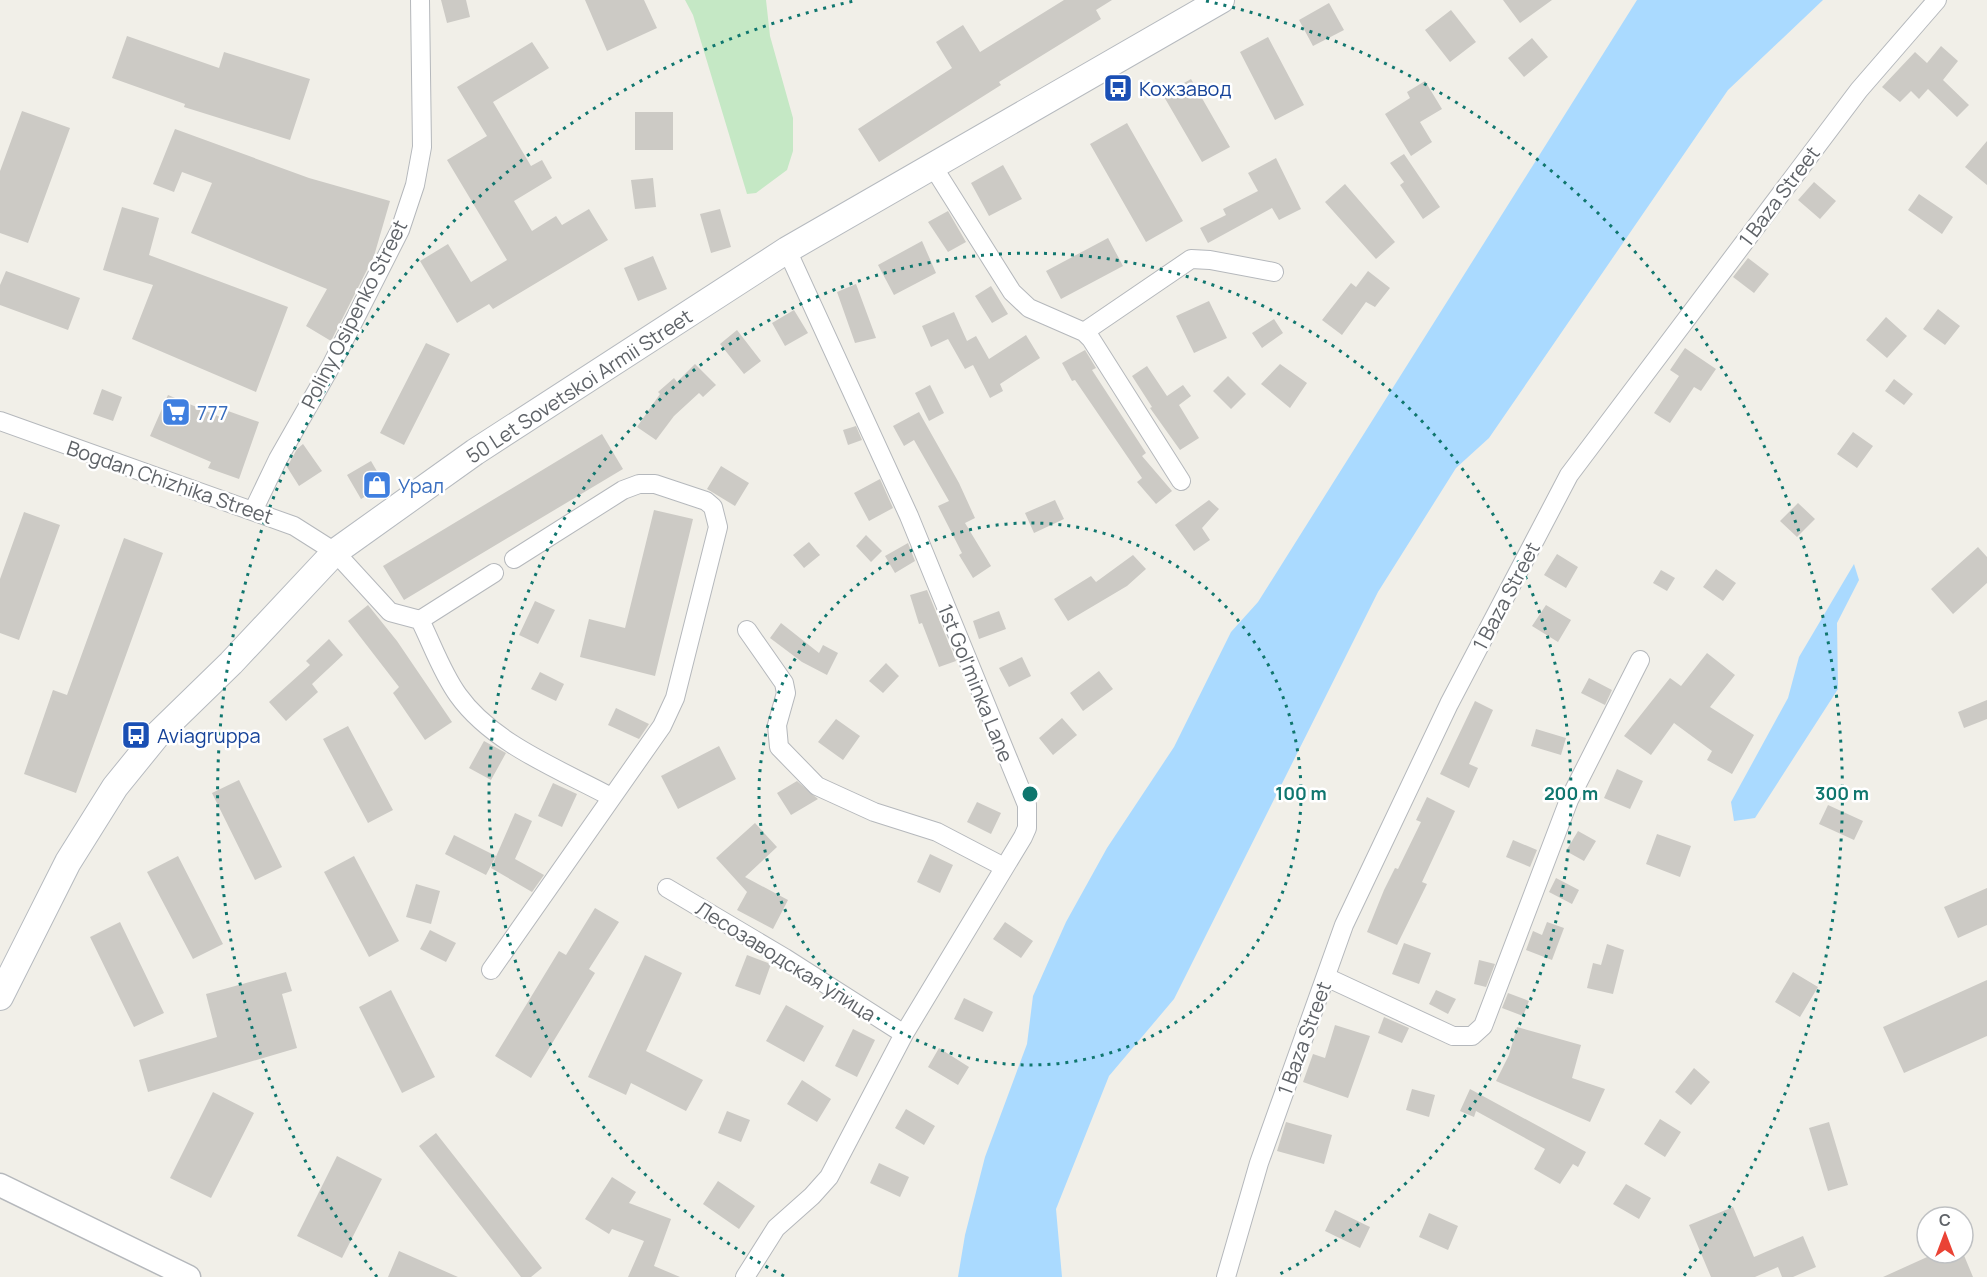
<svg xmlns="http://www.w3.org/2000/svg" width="1987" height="1277" font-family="Manrope,sans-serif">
<rect width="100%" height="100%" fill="#f1efe8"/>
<path fill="#c5e8c5" d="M685,0H766L770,36L793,118V151L787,170L756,193L747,194L693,15Z"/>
<path fill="#aadaff" d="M1637,0H1823L1728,90L1489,438L1456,468L1378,592L1174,999L1109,1076L1056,1209L1062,1277H958L965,1235L985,1157L1027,1044L1033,996L1066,922L1107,848L1174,747L1231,632L1258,602Z
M1854,564L1859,580L1837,623L1838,689L1755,818L1734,821L1731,802L1788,698L1799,657Z"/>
<path fill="#cccac5" d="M441,0H466L470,17L447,23Z
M585,0H644L657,28L607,51Z
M1064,0H1112L1096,10L1101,19L999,82L1001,85L879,162L858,129L952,68L936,42L963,25L980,52Z
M1503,0H1552L1520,23Z
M1329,3L1344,30L1313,46L1299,20Z
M1451,10L1476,42L1450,62L1425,30Z
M127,36L219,68L224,52L310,79L290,140L184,107L185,104L112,78Z
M1268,37L1304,105L1275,120L1240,52Z
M1532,38L1548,57L1524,77L1508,58Z
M532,42L549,68L493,102L531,166L542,160L552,178L514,201L532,231L556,216L562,225L589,209L608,240L493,309L489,304L457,323L420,261L448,244L471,282L507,260L447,160L487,136L457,87Z
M1941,46L1958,61L1943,80L1969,105L1957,117L1928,89L1919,99L1911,91L1900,102L1882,87L1915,52L1927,63Z
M1191,79L1230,147L1202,162L1163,95Z
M1425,81L1442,109L1420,122L1432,142L1411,156L1385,114L1410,98L1407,92Z
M22,111L70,128L28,243L0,233V171Z
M635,112H673V150H635Z
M1127,123L1183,221L1146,242L1090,144Z
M175,129L309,178L390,201L374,256L331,341L306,326L327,289L191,233L212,183L182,172L174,192L153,184Z
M1987,141V185L1965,167Z
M1404,154L1440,207L1423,219L1400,185L1404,182L1390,163Z
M1276,158L1301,209L1279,220L1272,208L1208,243L1200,228L1226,215L1223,209L1258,191L1248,173Z
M1003,165L1022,199L989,216L971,183Z
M653,178L656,207L635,209L631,180Z
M1814,182L1836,201L1820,219L1798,200Z
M1345,184L1395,242L1376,259L1325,202Z
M1919,194L1953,217L1942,234L1908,210Z
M122,207L159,218L149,255L288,307L256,392L132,339L153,285L103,270Z
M720,209L731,247L711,253L700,214Z
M948,211L966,242L948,252L928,222Z
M1108,238L1123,266L1061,299L1046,271Z
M922,241L936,273L894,295L878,265Z
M653,256L667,289L638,301L624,268Z
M1748,258L1769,274L1754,293L1733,277Z
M6,271L80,298L68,330L0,305V285Z
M1368,271L1390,288L1375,307L1366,302L1342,335L1322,320L1351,283L1356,287Z
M856,284L876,338L855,343L837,292Z
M991,286L1008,314L992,323L975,296Z
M1209,301L1227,338L1194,353L1176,316Z
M1938,309L1960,326L1945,345L1923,329Z
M794,310L808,333L785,346L772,323Z
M954,312L967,341L976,336L989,359L1026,335L1040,358L1000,384L1003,391L990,398L973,365L965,369L948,339L931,347L922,326Z
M1886,317L1907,336L1887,358L1866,340Z
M1274,319L1283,333L1262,348L1252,333Z
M737,330L761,361L744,374L720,344Z
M426,343L450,354L404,445L380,433Z
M1685,348L1716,369L1701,391L1694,387L1670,423L1654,413L1679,376L1670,370Z
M1085,350L1096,368L1092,370L1146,453L1142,456L1172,491L1156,504L1137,482L1142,478L1075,380L1072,381L1062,363Z
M695,364L716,385L703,397L699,393L674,416L656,440L637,427L660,394L658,392L674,378L677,382Z
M1280,364L1307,383L1290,408L1261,384Z
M1147,366L1167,396L1183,385L1191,396L1179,405L1199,438L1180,450L1150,408L1152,407L1132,376Z
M1228,376L1246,394L1231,409L1213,391Z
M1894,379L1913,394L1904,405L1885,391Z
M930,385L944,413L929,421L915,393Z
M102,389L122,397L113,421L93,414Z
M168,395L225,419L228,411L259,422L239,479L208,468L211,462L150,436Z
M919,412L959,483L975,518L965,523L991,566L973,578L959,555L962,553L938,506L949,501L914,440L904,446L893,426Z
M856,426L862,440L848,445L843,430Z
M1853,432L1873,446L1857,468L1837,454Z
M602,434L623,469L404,600L383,566Z
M303,444L322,471L299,486L287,467L297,449Z
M371,461L385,485L361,499L347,475Z
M721,466L749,483L735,506L707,489Z
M880,479L893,508L869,521L854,493Z
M1055,500L1064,519L1034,533L1025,513Z
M1209,500L1219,509L1202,528L1210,540L1194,551L1175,525Z
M1798,503L1815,519L1797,537L1780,521Z
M654,510L693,519L655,676L580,657L589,619L625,628Z
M24,512L60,525L19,640L0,633V579Z
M866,535L882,551L871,562L856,546Z
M124,538L163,553L76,793L24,774L53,690L67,695Z
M809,542L820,555L804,568L793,555Z
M908,543L915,561L895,573L885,556Z
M1978,547L1987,557V583L1953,614L1931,589Z
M1557,554L1578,567L1566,588L1544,575Z
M1133,555L1146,569L1127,586L1068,621L1054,599L1091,576L1096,582Z
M1716,569L1736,583L1723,601L1703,587Z
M1661,570L1675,578L1667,591L1653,583Z
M927,590L956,661L939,667L922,623L919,624L910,595Z
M535,601L555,610L538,644L519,635Z
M368,605L397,641L452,722L425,740L393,693L399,687L348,621Z
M1546,605L1571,620L1558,642L1532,626Z
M999,611L1006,629L979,639L973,621Z
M781,623L819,653L823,645L838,653L827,675L802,662L770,638Z
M329,639L343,655L312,684L318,692L286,721L269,702L310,665L306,661Z
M1707,653L1735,675L1710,707L1754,735L1732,774L1707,760L1712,751L1674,723L1651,755L1624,736L1670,678L1681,686Z
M1022,657L1031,676L1009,687L999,668Z
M886,663L899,676L883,693L869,681Z
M1099,671L1113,689L1083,711L1070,693Z
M540,672L564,684L556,701L531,689Z
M1589,678L1612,690L1605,705L1581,693Z
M1987,700V719L1964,728L1958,712Z
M1475,701L1493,710L1469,764L1478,768L1469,788L1440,774Z
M616,708L649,724L639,739L608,725Z
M1062,718L1077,735L1053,755L1039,738Z
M836,719L860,736L843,760L818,742Z
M348,726L393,810L368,823L323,739Z
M1536,729L1566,738L1561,755L1531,746Z
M484,741L506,753L491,780L469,768Z
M719,746L736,779L678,809L661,776Z
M1617,769L1643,781L1630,809L1604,798Z
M239,780L282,867L255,880L212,793Z
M797,781L818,799L791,815L777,793Z
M553,783L577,794L562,827L538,816Z
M1427,797L1455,811L1422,882L1427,884L1397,945L1367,932L1384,890L1395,868L1398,869L1421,822L1416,820Z
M977,802L1001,813L991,834L967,822Z
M1828,805L1863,821L1854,840L1819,824Z
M515,813L532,821L515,859L544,875L532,892L491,868Z
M755,823L777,847L745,877L788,900L773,929L737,910L747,892L716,858Z
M1578,831L1596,841L1584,861L1566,851Z
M1657,834L1691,846L1680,877L1646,864Z
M454,835L496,856L486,875L445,854Z
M1513,840L1537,850L1530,867L1506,857Z
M930,854L953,865L940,893L917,882Z
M178,856L223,944L193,959L147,872Z
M354,856L399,941L369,957L324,872Z
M1556,878L1579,890L1572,904L1549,892Z
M416,884L440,891L431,924L406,917Z
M1987,888V925L1958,938L1944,907Z
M595,908L619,922L589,969L595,973L531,1078L495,1056L559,951L566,955Z
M120,922L164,1013L134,1027L90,937Z
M1005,922L1033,941L1021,958L993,939Z
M1547,922L1564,928L1552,960L1526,950L1533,931L1542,935Z
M430,930L456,943L446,962L420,949Z
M1404,943L1431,953L1419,984L1392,974Z
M1607,944L1624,950L1613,994L1587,988L1593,963L1601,965Z
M645,955L682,973L646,1051L703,1080L686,1111L631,1083L626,1095L588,1077Z
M747,955L771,964L760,995L735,986Z
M1479,960L1495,964L1486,987L1474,984Z
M286,972L292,991L282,994L297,1048L148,1092L139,1060L217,1037L206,994Z
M1793,972L1818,987L1800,1017L1775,1002Z
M1987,980V1036L1904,1073L1883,1027Z
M391,990L435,1077L402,1093L359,1007Z
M1436,990L1456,999L1448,1014L1429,1004Z
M1508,993L1529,1001L1523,1016L1502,1008Z
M964,998L993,1012L983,1032L954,1019Z
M786,1005L824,1026L804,1062L766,1041Z
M1384,1017L1409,1028L1402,1043L1378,1033Z
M1335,1025L1370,1036L1348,1098L1303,1082L1313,1054L1325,1058Z
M1517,1027L1581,1045L1572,1078L1605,1089L1590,1122L1496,1081L1509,1055Z
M853,1029L875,1040L857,1077L835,1066Z
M939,1048L969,1067L958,1085L928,1067Z
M1694,1068L1710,1082L1691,1105L1675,1092Z
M802,1080L831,1099L817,1122L787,1104Z
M1412,1089L1435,1095L1429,1117L1406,1110Z
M1470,1089L1586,1152L1578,1167L1573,1164L1560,1184L1534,1169L1545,1149L1476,1111L1474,1117L1460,1111Z
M213,1092L254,1113L211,1198L170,1178Z
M906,1109L935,1126L924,1145L895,1128Z
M727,1111L750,1120L741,1142L718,1133Z
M1660,1119L1681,1132L1665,1157L1644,1144Z
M1286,1122L1332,1135L1324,1164L1277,1151Z
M1829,1122L1848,1185L1828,1191L1809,1128Z
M436,1133L542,1268L531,1277H521L419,1146Z
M337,1156L382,1179L342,1258L297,1236Z
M879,1163L909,1177L900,1197L870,1183Z
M612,1177L636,1192L629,1203L671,1219L654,1266L680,1277H628L644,1241L612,1229L609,1234L585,1219Z
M718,1181L755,1206L739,1229L703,1204Z
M1626,1184L1651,1198L1639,1219L1613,1204Z
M1733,1207L1754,1257L1803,1236L1816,1267L1793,1277H1782L1778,1267L1755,1277H1711L1689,1225Z
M1335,1210L1370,1227L1360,1248L1325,1231Z
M1429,1213L1458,1226L1448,1250L1419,1237Z
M399,1251L458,1277H388Z
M1936,1253H1963L1973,1277H1883Z"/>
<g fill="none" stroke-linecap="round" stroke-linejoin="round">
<g stroke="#b5b8bc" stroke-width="20">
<path id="minor" d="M932,165L1012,292L1029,308L1084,332L1091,339L1181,481
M1084,332L1191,259L1210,260L1274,272
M0,421L294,526L335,552L390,612L420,620C432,644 442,673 458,695C493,744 559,769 611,797
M253,511L278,459L331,366L400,230L415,185L422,147L420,0
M420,620L494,573
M747,630L784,683L786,693L777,725L779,747L817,786L874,812L937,832L1004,867
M667,888L785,958L904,1034
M491,970L662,726L675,698L718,527L713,507L706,501L655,484H639L623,490L514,559
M1326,977L1453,1036H1472L1483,1026L1569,800L1640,660
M745,1277L776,1228L812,1196L829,1177L904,1034L1023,837L1027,828V805L909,516L787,250
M1226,1277L1259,1163L1344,925L1449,704L1569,475L1859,90L1937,0"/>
</g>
<g stroke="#b5b8bc" stroke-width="25">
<path id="tertiary" d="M0,1185L189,1277"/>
</g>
<g stroke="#b6babf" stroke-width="28">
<path id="secondary" d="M0,997L68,862L115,787L158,734L231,663L335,552L475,452L787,250L1221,0"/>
</g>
<use href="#minor" stroke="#fff" stroke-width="18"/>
<use href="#tertiary" stroke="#fff" stroke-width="22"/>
<use href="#secondary" stroke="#fff" stroke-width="26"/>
</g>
<g fill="none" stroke="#0f766e" stroke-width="3" stroke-dasharray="3 6">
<circle cx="1030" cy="794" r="271"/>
<path d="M784 1276A541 541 0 1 1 1276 1276"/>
<path d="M377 1277A812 812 0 0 1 854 1M1206 1A812 812 0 0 1 1683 1277"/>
</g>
<defs>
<g id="bus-square" transform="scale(1.5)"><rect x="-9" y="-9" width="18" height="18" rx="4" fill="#1a4fb4" stroke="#fff"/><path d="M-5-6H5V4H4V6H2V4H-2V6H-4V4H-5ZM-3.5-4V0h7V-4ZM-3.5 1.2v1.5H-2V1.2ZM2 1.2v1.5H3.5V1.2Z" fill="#fff"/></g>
<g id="supermarket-square" transform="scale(1.5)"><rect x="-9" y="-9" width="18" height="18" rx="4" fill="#3f7fe0" stroke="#fff"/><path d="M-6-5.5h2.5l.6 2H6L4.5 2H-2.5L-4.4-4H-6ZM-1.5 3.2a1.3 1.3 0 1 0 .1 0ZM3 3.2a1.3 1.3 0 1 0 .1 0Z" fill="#fff"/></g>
<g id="shop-square" transform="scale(1.5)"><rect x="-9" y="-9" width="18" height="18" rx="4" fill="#3f7fe0" stroke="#fff"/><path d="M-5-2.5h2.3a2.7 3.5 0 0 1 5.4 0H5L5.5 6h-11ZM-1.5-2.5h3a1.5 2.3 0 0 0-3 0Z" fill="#fff"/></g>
</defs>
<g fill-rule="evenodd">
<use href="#bus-square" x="1118" y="88"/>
<use href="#supermarket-square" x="176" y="412"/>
<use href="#shop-square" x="377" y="485"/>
<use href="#bus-square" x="136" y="735"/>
</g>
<g text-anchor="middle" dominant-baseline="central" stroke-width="5" stroke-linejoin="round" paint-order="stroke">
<g font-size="20" fill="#164399" stroke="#fff" text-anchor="start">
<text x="1139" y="88">Кожзавод</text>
<text x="157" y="735">Aviagruppa</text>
</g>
<g font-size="20" fill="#5f6368" stroke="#fff">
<text transform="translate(1779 196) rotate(-53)">1 Baza Street</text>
<text transform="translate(354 314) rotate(-63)">Poliny Osipenko Street</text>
<text transform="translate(579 386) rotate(-33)">50 Let Sovetskoi Armii Street</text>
<text transform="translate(170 482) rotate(19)">Bogdan Chizhika Street</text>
<text transform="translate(1506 596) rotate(-62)">1 Baza Street</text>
<text transform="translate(976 683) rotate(68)">1st Gol'minka Lane</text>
<text transform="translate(786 961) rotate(32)">Лесозаводская улица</text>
<text transform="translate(1304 1038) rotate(-70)">1 Baza Street</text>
</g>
<g font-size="20" fill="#366cbe" stroke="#fff" text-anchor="start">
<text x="197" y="412">777</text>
<text x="398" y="485">Урал</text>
</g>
</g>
<circle cx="1030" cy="794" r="9" fill="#0f766e" stroke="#fff" stroke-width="3"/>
<g font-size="18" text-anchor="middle" font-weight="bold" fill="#0f766e" stroke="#fff" stroke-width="5" stroke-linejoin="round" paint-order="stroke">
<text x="1301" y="800">100 m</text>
<text x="1571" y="800">200 m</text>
<text x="1842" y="800">300 m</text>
</g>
<g transform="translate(1945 1235)"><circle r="28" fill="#ffffff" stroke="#bfc1c3" stroke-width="1.5"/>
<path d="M0-4.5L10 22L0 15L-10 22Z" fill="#ea4335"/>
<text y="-9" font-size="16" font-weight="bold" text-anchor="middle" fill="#5f6368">С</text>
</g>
</svg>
